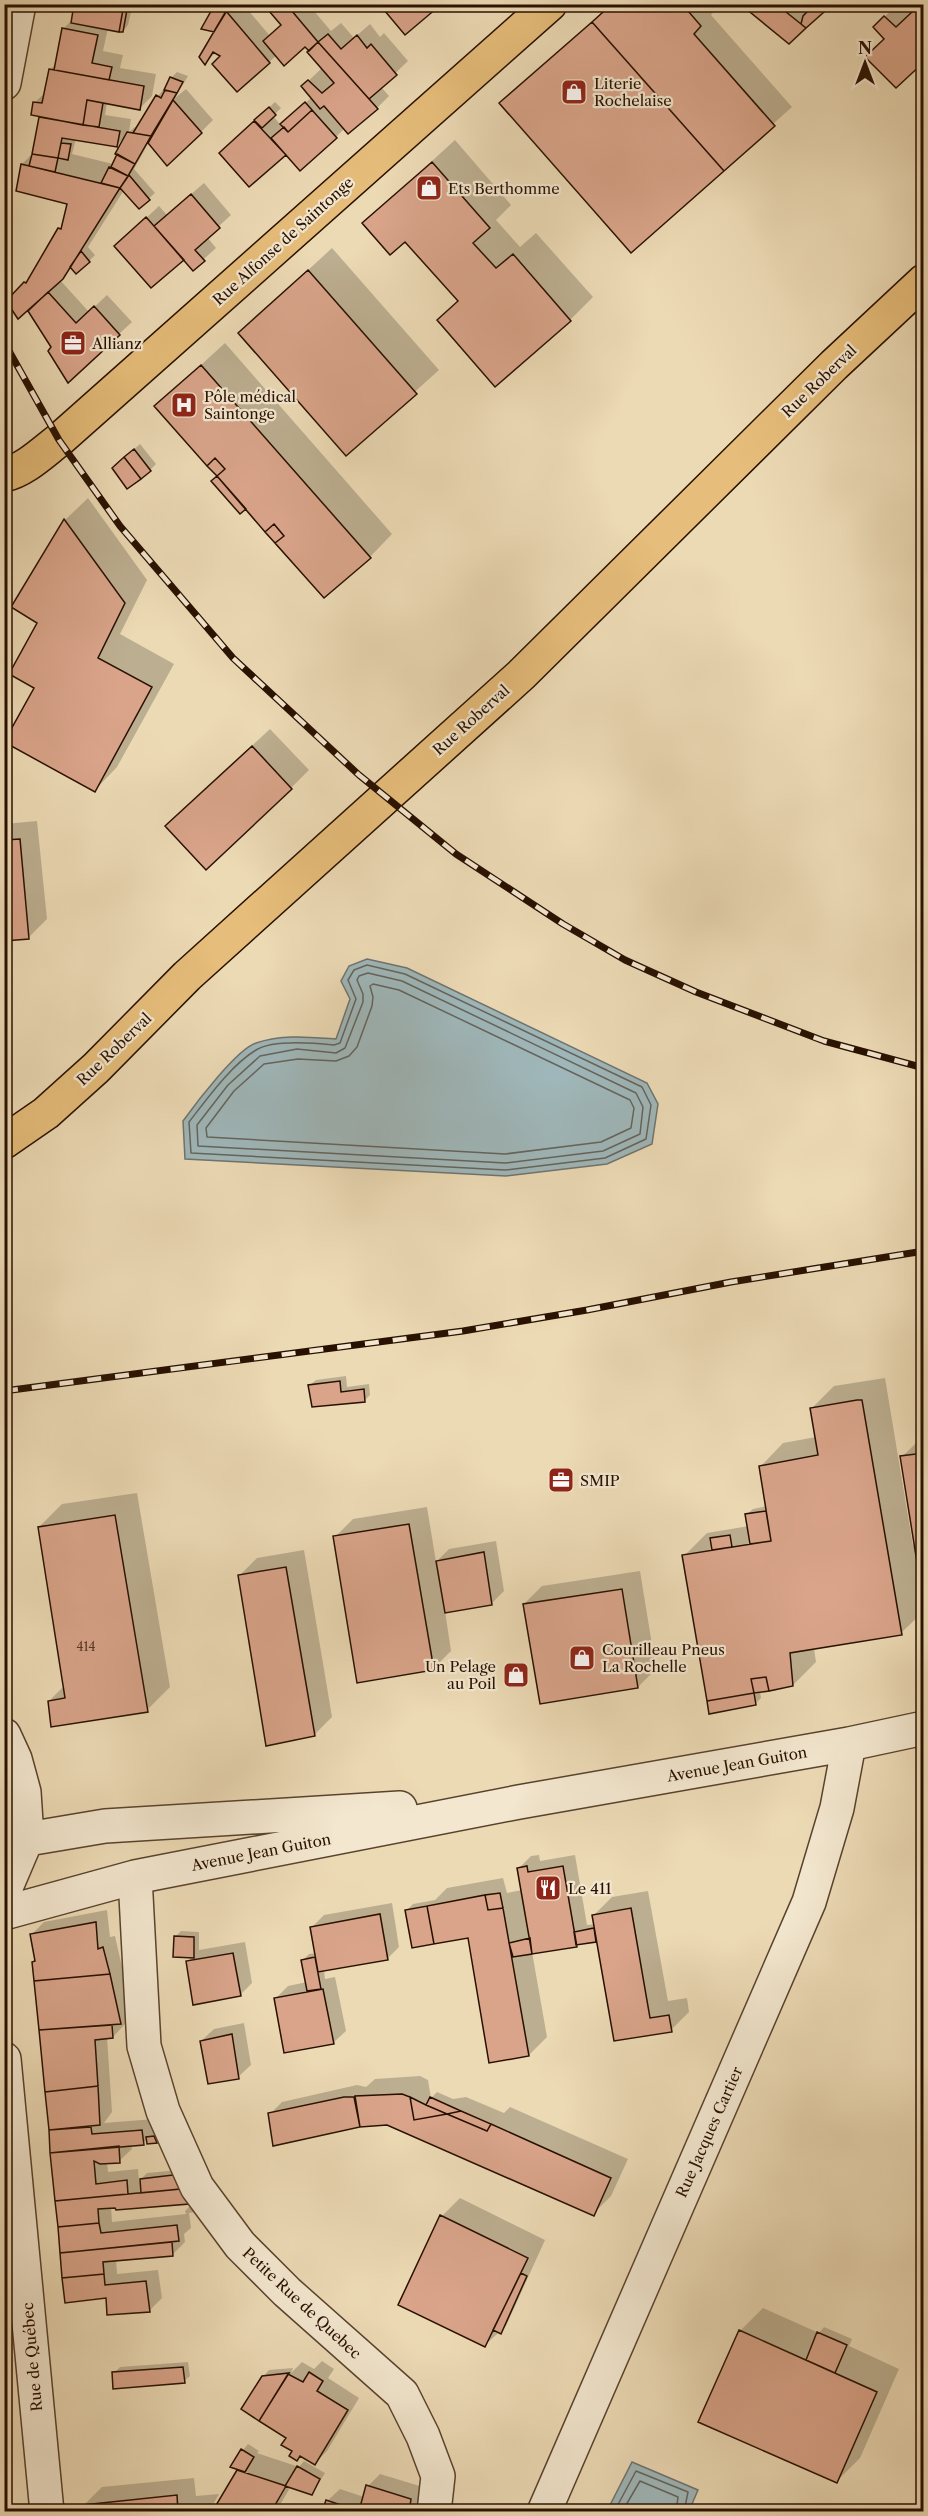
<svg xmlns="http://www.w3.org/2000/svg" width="928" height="2516" font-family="'Libre Caslon Text',serif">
<rect width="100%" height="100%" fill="#ecdab5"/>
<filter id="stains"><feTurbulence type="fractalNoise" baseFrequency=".00333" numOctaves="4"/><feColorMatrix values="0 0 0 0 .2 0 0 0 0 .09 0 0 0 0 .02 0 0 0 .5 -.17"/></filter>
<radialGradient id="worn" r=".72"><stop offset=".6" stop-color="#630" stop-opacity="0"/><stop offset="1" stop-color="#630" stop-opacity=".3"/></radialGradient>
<path fill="#9fb7ba" stroke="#6f7470" stroke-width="1.5" d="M367,959L407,968L647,1083L658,1104L652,1144L607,1164L506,1176L185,1159L183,1121C196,1103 237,1049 256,1043C282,1034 309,1037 336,1039L350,999L341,981L349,966Z
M632,2462L698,2490L689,2511H607Z"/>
<path fill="#0003" fill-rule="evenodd" d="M76,4H133L128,25L123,31L108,28L103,51L123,55L120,68L156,74L152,96L140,108L107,102L105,115L131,119L129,132L135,127H139L158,96L163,90L165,91L171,78L177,72L188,76L175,98L186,89L213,120L201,132L149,142L134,169L155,193L139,207L124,190L88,247L95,255L89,261L72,267L60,280L89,312L107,295L132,322L68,381L40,301L25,283L32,276L63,225L68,203L22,164L33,153L41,116L34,103L46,92L50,70L56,64L63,29L73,19ZM126,136L113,164L72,154L76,139L116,146Z
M217,4H232L230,10L235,4H243L270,36L282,24L265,4H308L331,31L341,23L354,38L370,24L380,37L384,33L408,61L381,87L389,96L377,108L345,128L336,137L287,153L249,185L233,141L275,102L281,108L273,116L281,125L312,97L303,86L323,67L306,45L277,55L237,90L222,56L216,52L205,63L219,27Z
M611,4H716L718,7L711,15L792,107L631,250L501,103Z
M743,4H831L805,27Z
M897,4H924L886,39L875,27Z
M455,140L511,205L496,220L520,247L536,233L593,297L570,320H439L459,300L405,239L364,223Z
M204,183L231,215L207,237L216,248L193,269L184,258L129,234L159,206L167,215Z
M332,248L439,370L346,454L240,333Z
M225,343L392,534L370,557L218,476L156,406Z
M140,444L156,464L150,470L119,462Z
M88,498L147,580L120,634L174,664L117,767L95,790L36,687L39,623L13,607L65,520Z
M270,729L309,770L291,788L185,808Z
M37,821L47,919L29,937L4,940V824Z
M346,1376L347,1387L369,1384L370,1395L364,1401L310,1385L316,1380Z
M885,1378L913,1546L916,1545L902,1457L924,1435V1611L901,1633L814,1648L816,1662L793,1685L760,1690L761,1698L755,1704L684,1556L707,1533L749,1526L747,1514L753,1509L767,1506L761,1466L783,1443L816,1437L811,1409L834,1386Z
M137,1493L170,1687L147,1710L49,1701L64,1686L39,1527L62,1504Z
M427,1507L436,1562L449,1549L496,1541L504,1591L492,1603L445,1611L451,1651L433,1669L335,1537L353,1519Z
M304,1550L332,1717L314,1735L239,1576L257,1558Z
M640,1571L656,1669L638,1687L524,1604L542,1586Z
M539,1855L540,1861L575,1855L587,1925L595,1924L594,1915L612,1897L648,1891L668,2001L687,1998L689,2012L671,2030L615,2040L597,1938L532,1952L547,2037L529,2055L469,1936L407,1910L413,1904L435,1900L447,1888L503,1878L507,1893L522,1890L518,1869L531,1856Z
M392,1903L399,1947L387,1959L324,1970L325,1979L335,1977L346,2031L333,2043L276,1998L288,1986L307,1982L303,1960L309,1954L316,1953L312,1927L324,1915Z
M107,1910L110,1937L115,1936L132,2011L125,2019V2024L113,2037H107L112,2112L104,2123L154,2119L162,2136L156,2142L148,2138L143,2143L131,2144L132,2149L119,2161L107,2162L108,2172L138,2169L139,2181L147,2173L179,2170L201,2191L111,2207L112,2222L186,2214L185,2211L191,2205L195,2212L189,2213L191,2228L184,2234L185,2242L173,2254L116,2259L117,2274L158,2270L162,2298L150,2310L107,2297L66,2301L32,1934L44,1922Z
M181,1931L199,1932V1950L245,1942L252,1983L240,1995L187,1962L193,1956L175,1937Z
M244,2023L251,2065L238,2077L201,2041L214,2029Z
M420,2076L428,2080L431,2098L437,2092L453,2099L466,2097L504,2113L510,2107L628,2159L611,2196L593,2214L388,2123L359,2126L270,2114L282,2102L357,2085L366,2087L375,2079Z
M460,2198L545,2240L506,2326L485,2345L442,2216Z
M763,2308L819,2333L824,2327L852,2339L849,2346L899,2369L860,2458L837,2481L740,2331Z
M322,2361L334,2369L328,2378L359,2398L327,2451L315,2463L294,2451L263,2377L269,2370L293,2368L291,2373L302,2362L314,2369Z
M188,2362L190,2376L184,2381L114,2373L120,2367Z
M248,2444L259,2451L257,2453L299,2467L304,2461L325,2473L312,2494L291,2486L276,2512H214L239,2469L243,2450Z
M380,2474L423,2487L417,2512H324L327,2501L340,2489L364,2497L368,2486Z
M194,2478L196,2496L219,2494L209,2512H85L84,2505L102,2487Z"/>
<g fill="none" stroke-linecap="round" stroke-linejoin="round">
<path stroke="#64645d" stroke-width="1.5" d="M367,965L405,974L642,1087L651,1105L646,1139L605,1158L505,1170L191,1153L189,1122C207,1099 231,1065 256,1050C273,1039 315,1043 334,1045L340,1043L356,999L348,980L354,970Z
M368,973L402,981L636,1093L643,1107L640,1134L603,1151L505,1163L198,1146L197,1125L228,1085L260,1056L297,1049L336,1053L345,1048L363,1002V994L357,980L359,976Z
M373,984L399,990L630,1100L634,1108L631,1128L601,1142L505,1154L207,1137L206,1128L234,1091L264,1064L298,1059L336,1061L349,1056L357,1047L372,1006L373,997L370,986Z
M614,2512L636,2471L688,2492L684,2512
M622,2512L640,2481L678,2497L676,2512"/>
</g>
<path fill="#d9a48a" stroke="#281000" stroke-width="1.5" d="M74,4H124L119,32L71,23Z
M124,4H128L123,32H119Z
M215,4H231L214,32L201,29Z
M263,4H286L318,42L309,51L305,47L284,66L263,41L281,25Z
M379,4H434L437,8L405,35Z
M612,4H682L701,26L694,34L775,126L724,171L592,22Z
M740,4H776L806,28L789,44Z
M815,4H833L806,28L801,24L803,16Z
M905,4H924V62L896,88L865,57L884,39L873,27L884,16L896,27L912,12Z
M226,11L270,63L237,92L212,64L220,56L213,52L205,65L199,57Z
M592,22L724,171L631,253L499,103Z
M62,28L98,35L92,63L112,67L109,80L54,70Z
M328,34L341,49L357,35L367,48L371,44L397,75L369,99L318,42Z
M318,42L378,109L348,134L324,106L320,109L301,86L308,80L322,93L334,83L307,52Z
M49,69L144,86L140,110L87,100L83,125L31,115L33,102L42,103Z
M170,77L183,82L177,93L164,90Z
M165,90L177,93L151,136L133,133L156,95L161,98Z
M87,100L103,103L99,127L83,125Z
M173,100L202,133L167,166L148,143Z
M305,102L312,110L288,132L280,124Z
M269,107L276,115L262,128L254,120Z
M312,110L337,138L300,171L271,138L284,127L288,132Z
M39,117L120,131L117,147L62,138L58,158L32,154Z
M254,121L286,155L249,187L219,153Z
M127,132L151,136L135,164L115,154Z
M61,143L71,144L68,160L58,158Z
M32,154L58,158L55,172L29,166Z
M117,154L135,164L128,176L111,167Z
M432,162L490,228L473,243L496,268L513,254L571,321L495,387L437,320L458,301L405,242L390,255L362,223Z
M21,164L120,188L63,279L18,319L6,301L24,282L26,283L58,228L61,229L67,204L16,191Z
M109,167L128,176L120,188L101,183Z
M129,175L150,200L139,209L120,188Z
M191,194L220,228L195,250L205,261L193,271L154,226Z
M146,217L184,260L151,288L114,246Z
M81,251L90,262L76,274L70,267Z
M308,270L417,394L346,456L238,333Z
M48,292L76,323L94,306L120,335L68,383L48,351L51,347L28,311Z
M201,365L371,558L324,598L275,543L284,536L274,524L265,532L217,476L225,469L215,458L207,466L154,406Z
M134,449L151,471L141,479L124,457Z
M124,457L141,479L127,489L112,468Z
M215,458L225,469L217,476L207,466Z
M217,476L246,509L240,514L211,481Z
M64,519L125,603L98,658L152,687L95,792L4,742L34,688L9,674L37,623L11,607Z
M274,524L284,536L275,543L265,532Z
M252,746L292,789L206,870L165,826Z
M20,839L29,939L4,941V840Z
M340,1381L341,1392L364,1389L365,1402L312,1407L308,1385Z
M857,1400H862L902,1635L790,1653L793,1686L769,1691L766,1677L751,1679L754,1693L707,1701L682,1555L771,1541L759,1466L818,1455L810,1408Z
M924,1453V1606L900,1456Z
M766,1511L771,1541L750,1544L745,1514Z
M115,1515L148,1712L51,1727L48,1701L65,1698L38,1527Z
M409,1524L434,1670L357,1683L333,1536Z
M730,1535L732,1547L712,1550L710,1538Z
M484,1552L492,1605L445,1613L436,1561Z
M286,1567L315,1736L266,1746L238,1575Z
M622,1589L638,1688L540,1704L523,1604Z
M766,1677L769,1691L754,1693L751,1679Z
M754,1693L756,1705L709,1714L707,1701Z
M527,1866L528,1872L563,1866L577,1947L532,1954L517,1868Z
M500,1893L503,1908L488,1910L485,1895Z
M485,1895L488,1910L503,1908L529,2056L489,2063L468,1938L434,1944L427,1906Z
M427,1906L434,1944L412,1948L405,1910Z
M631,1908L650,2018L669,2015L672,2032L614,2041L592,1915Z
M380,1914L388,1960L318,1972L310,1927Z
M96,1922L98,1949L103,1947L110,1974L34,1981L32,1962L35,1961L30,1934Z
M594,1928L596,1942L576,1945L574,1932Z
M174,1936L194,1937V1958L173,1957Z
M530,1938L532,1954L513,1957L509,1943Z
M233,1953L241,1996L193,2005L186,1961Z
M315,1957L321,1989L307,1991L301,1960Z
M110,1974L121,2024L39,2030L34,1981Z
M323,1989L334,2044L284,2053L274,1998Z
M112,2025L113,2038L95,2040L98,2086L45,2092L39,2030Z
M232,2034L239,2079L208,2084L200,2041Z
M98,2086L100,2125L49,2130L45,2092Z
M402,2094L410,2097L414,2120L447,2114L487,2131L491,2124L611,2178L594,2216L387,2125L360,2127L355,2096Z
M344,2097H354L360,2127L273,2146L268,2113Z
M410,2097L426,2105L447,2114L414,2120Z
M430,2097L461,2111L447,2114L426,2105Z
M461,2111L491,2124L487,2131L447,2114Z
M91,2127L92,2134L142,2130L144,2145L50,2153L49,2130Z
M154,2136L157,2143L147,2144L146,2137Z
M119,2146L120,2163L100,2164L94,2161L96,2184L127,2180L128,2194L55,2201L50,2153Z
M173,2175L180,2189L141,2193L140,2179Z
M180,2189L189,2204L116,2210L115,2208L98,2209L99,2223L58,2227L55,2201Z
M440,2215L528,2258L485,2347L398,2305Z
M99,2223L101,2233L177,2225L179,2241L60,2253L58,2227Z
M172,2242L173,2256L103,2262L104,2274L62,2278L60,2253Z
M521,2273L527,2276L501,2334L493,2330Z
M104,2274L105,2285L146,2281L150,2312L107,2315L106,2298L65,2303L62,2278Z
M739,2330L877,2392L837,2483L698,2422Z
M817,2332L847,2345L835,2373L806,2360Z
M183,2367L185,2383L113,2389L112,2372Z
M309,2372L323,2381L317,2391L348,2410L315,2465L300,2456L297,2461L289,2456L292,2451L281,2445L286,2438L259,2421L288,2374L303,2382Z
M289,2373L259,2421L241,2409L262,2376Z
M241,2449L254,2457L245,2472L230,2467Z
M297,2466L320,2479L312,2495L285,2486Z
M237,2470L286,2486L271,2512H212Z
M366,2485L411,2499L409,2512L359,2511Z
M177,2495L178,2512H83V2505Z
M326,2500L359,2511V2512H322Z"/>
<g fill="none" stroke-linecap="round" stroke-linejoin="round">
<g stroke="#59422d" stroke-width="36">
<path id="minor" d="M4,83L19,4
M4,1735L15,1759L24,1792L27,1838L4,1892
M4,1843L105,1826L400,1808
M135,1877L144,2046L163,2111L197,2187L240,2245L287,2292L402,2394L423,2436L438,2476L434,2512
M4,1913L135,1877L519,1802L849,1744L924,1728
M4,2059L47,2512
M544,2512L809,1902L837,1808L849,1744"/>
</g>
<g stroke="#281000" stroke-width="36">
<path id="major" d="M4,475C25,470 42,453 59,440L550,4
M4,1142L46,1113L96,1068L187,976L521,675L834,365L924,281"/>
</g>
<use href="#minor" stroke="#f3e7cf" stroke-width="33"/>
<use href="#major" stroke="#e6bd7a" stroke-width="33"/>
<g stroke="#281000" stroke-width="7">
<path id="rail" d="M4,342L59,440L120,526L233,658L359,775L456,854L563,924L625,960L696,992L824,1041L924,1068
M4,1391L463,1331L587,1310L731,1282L924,1251"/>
</g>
<use href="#rail" stroke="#f3e7cf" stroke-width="4.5" stroke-dasharray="14" stroke-linecap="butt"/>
</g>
<defs>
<g id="shop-square" transform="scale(1.35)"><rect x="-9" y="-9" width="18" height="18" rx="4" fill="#8f2418" stroke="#f3e7cf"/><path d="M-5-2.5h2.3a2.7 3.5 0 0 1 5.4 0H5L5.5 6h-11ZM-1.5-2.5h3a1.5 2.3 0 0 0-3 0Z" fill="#fff"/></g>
<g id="office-square" transform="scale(1.35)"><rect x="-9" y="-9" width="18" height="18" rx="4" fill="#8f2418" stroke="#f3e7cf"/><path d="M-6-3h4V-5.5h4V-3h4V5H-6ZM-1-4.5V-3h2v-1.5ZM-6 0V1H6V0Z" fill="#fff"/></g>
<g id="hospital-square" transform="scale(1.35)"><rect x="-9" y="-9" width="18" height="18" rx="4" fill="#8f2418" stroke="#f3e7cf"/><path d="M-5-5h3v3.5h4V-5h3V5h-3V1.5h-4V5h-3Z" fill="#fff"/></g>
<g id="restaurant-square" transform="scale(1.35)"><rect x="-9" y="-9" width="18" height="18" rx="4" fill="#8f2418" stroke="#f3e7cf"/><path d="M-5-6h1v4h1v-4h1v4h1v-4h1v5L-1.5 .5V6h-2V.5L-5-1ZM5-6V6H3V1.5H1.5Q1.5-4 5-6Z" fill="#fff"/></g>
</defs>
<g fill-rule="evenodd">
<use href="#shop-square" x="574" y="92"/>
<use href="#shop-square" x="429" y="188"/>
<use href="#office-square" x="73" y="343"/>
<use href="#hospital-square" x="184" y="405"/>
<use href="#office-square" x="561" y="1480"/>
<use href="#shop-square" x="582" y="1658"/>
<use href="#shop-square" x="516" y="1675"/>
<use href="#restaurant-square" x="548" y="1888"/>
</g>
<g text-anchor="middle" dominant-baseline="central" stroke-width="4.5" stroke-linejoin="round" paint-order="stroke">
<g font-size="12" fill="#543522">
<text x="86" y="1646">414</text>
</g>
<g font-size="15" fill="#281000" stroke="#f3e7cf" text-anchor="start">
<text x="594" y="83">Literie<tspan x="594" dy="17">Rochelaise</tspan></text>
<text x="448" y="188">Ets Berthomme</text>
<text x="92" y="343">Allianz</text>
<text x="204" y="396">Pôle médical<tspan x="204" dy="17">Saintonge</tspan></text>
<text x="580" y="1480">SMIP</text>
<text x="602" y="1649">Courilleau Pneus<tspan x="602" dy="17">La Rochelle</tspan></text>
<text x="496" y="1666" text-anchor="end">Un Pelage<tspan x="496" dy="17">au Poil</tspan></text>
<text x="568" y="1888">Le 411</text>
</g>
<g font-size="15" fill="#281000" stroke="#f3e7cf">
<text transform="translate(283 241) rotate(-42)">Rue Alfonse de Saintonge</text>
<text transform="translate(819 381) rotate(-44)">Rue Roberval</text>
<text transform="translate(471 720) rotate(-42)">Rue Roberval</text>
<text transform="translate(114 1049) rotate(-44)">Rue Roberval</text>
<text transform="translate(737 1764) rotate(-10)">Avenue Jean Guiton</text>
<text transform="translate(261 1852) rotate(-11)">Avenue Jean Guiton</text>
<text transform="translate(709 2132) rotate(-66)">Rue Jacques Cartier</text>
<text transform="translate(302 2303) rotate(43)">Petite Rue de Quebec</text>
<text transform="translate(32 2357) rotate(-95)">Rue de Québec</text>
</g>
</g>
<rect width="928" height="2516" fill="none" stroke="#ecdab5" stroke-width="24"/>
<rect x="6" y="6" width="916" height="2504" fill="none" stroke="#281000" stroke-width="3"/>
<rect x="12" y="12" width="904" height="2492" fill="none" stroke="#281000" stroke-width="1.5"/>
<g transform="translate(865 63)" stroke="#f3e7cf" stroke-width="4.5" paint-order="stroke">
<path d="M0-4.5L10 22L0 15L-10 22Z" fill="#281000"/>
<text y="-9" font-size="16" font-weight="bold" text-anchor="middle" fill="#281000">N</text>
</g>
<rect width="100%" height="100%" filter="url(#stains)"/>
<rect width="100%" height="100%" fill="url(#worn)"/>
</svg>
